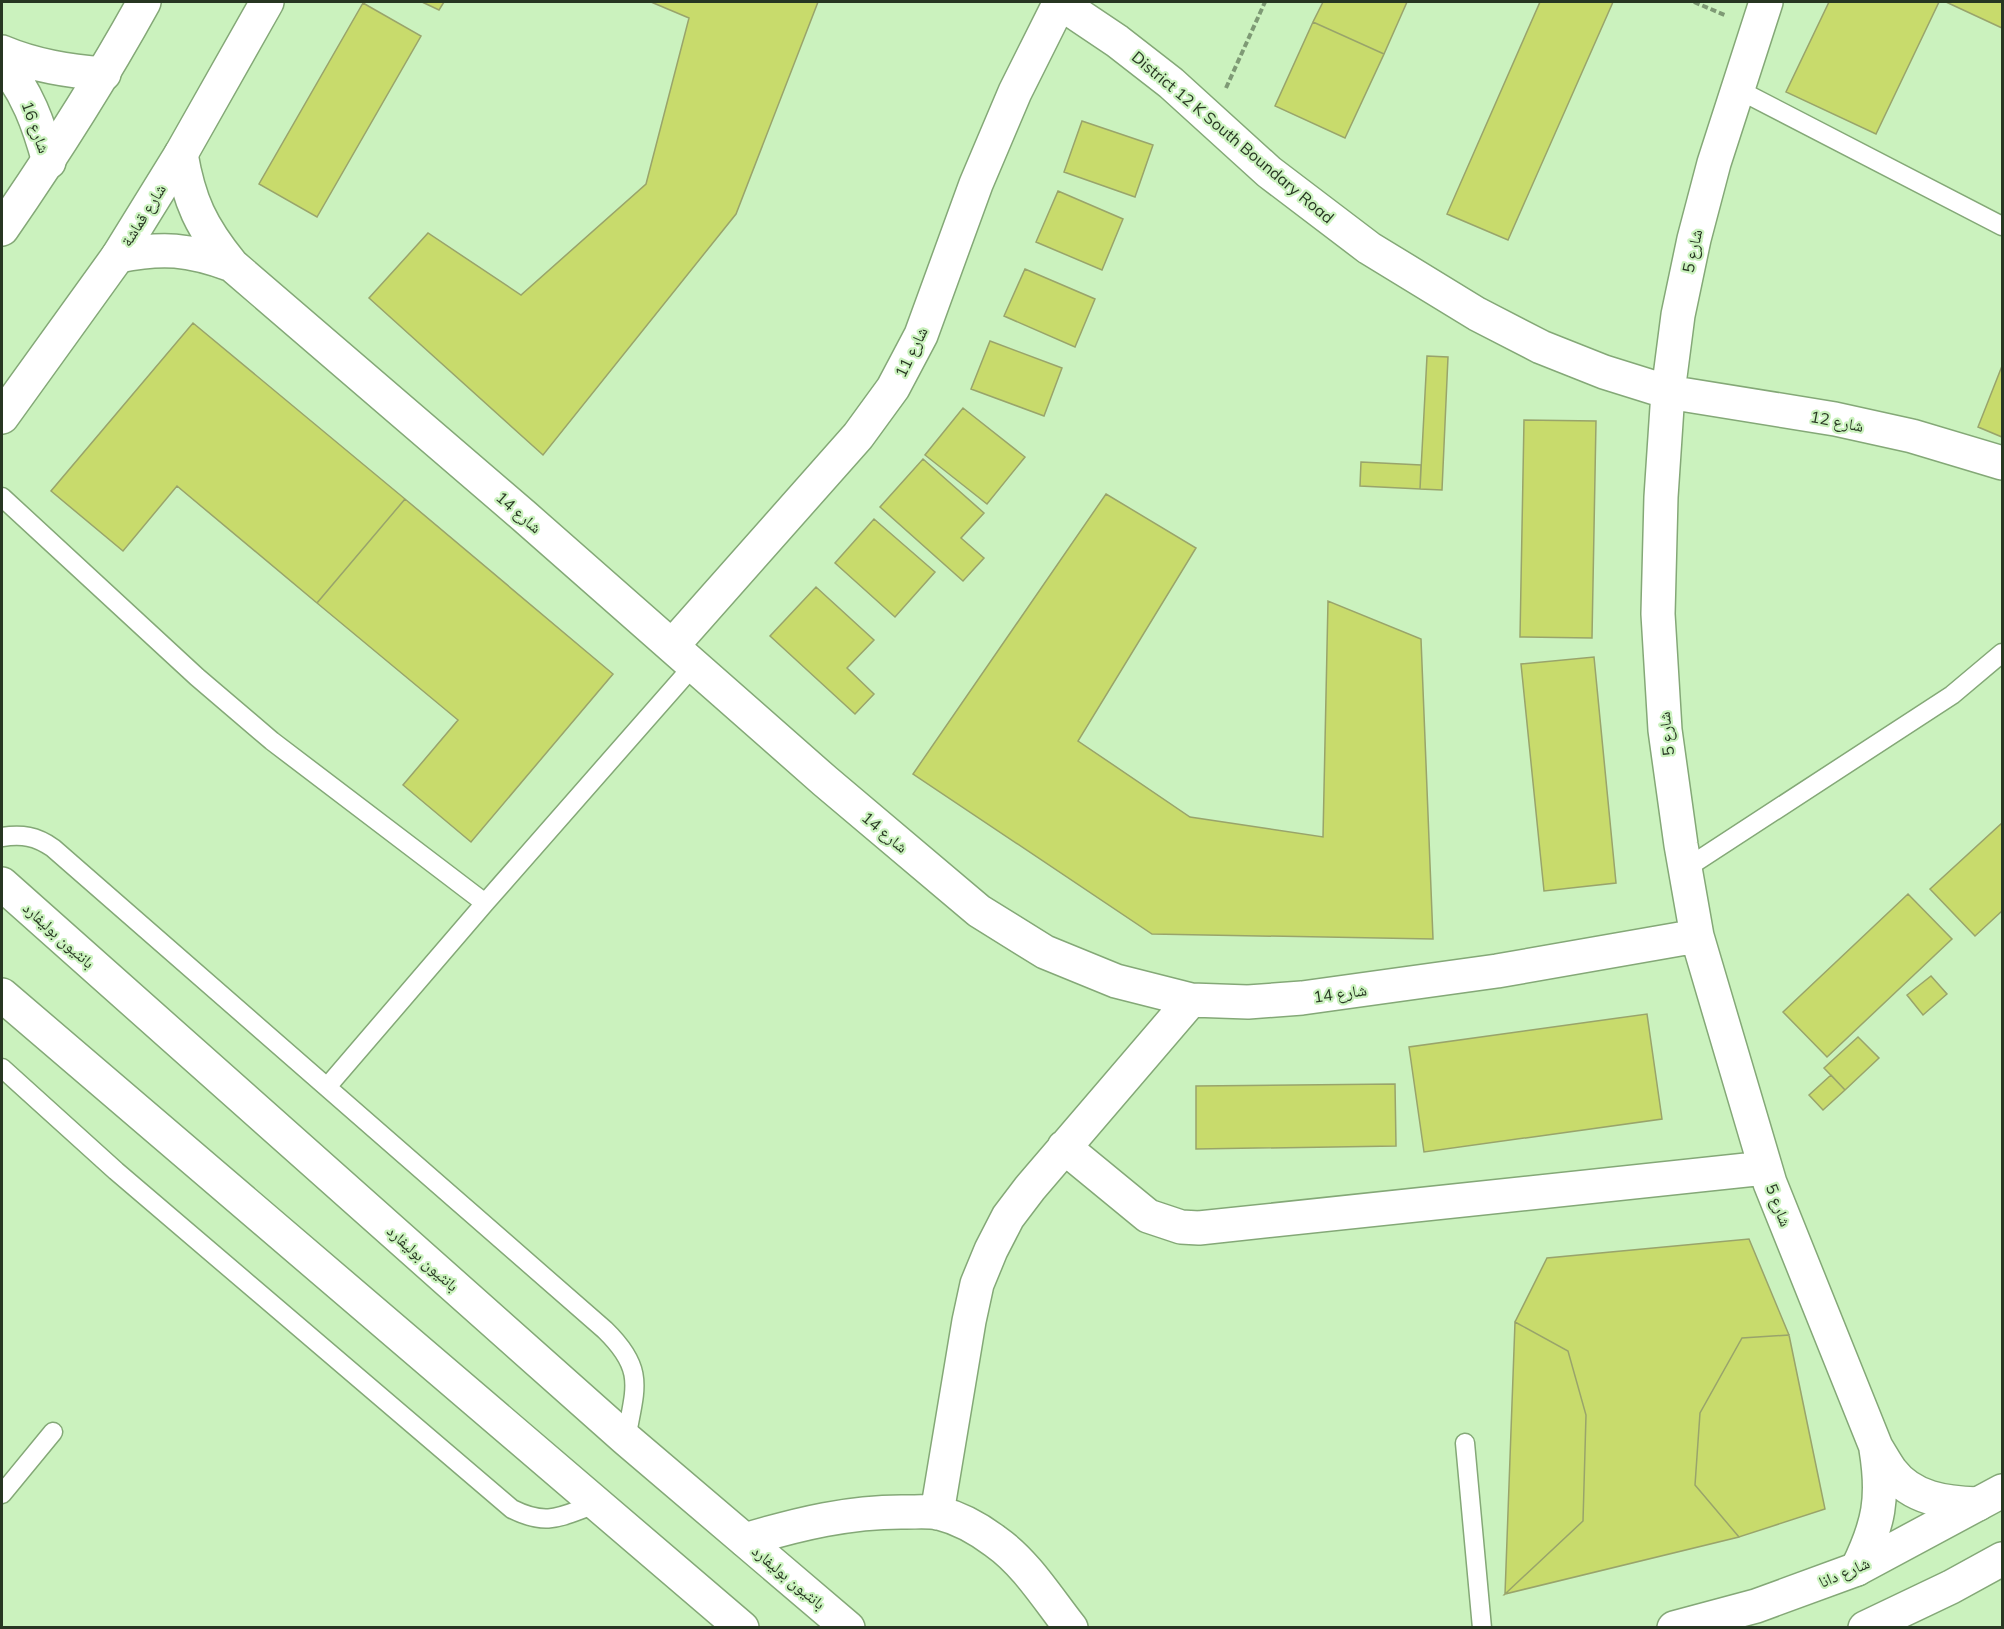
<svg xmlns="http://www.w3.org/2000/svg" width="2004" height="1629" font-family="Mulish,'Noto Naskh Arabic',sans-serif">
<rect width="100%" height="100%" fill="#cbf2be"/>
<path fill="#c8db6c" stroke="#99a46b" stroke-width="1.5" d="M422,2H444L439,10Z
M651,2H818L736,214L543,455L369,298L428,233L521,295L646,184L689,18Z
M1323,2H1407L1384,54L1313,22Z
M1540,2H1613L1508,240L1447,214Z
M1829,2H1939L1876,134L1786,92Z
M1946,2H2002V28Z
M363,3L421,36L317,217L259,184Z
M1313,22L1384,54L1345,138L1275,106Z
M1082,121L1153,145L1135,197L1064,172Z
M1058,191L1123,219L1102,270L1036,242Z
M1025,269L1095,299L1075,347L1004,316Z
M193,323L405,499L317,603L177,486L123,551L51,491Z
M990,341L1062,368L1044,416L971,389Z
M1427,356L1448,357L1442,490L1420,489Z
M2002,366V437L1978,427Z
M963,408L1025,457L987,504L925,455Z
M1524,420L1596,421L1592,638L1520,637Z
M923,459L984,513L961,538L984,558L963,581L880,507Z
M1361,462L1421,465L1420,489L1360,486Z
M1106,494L1196,548L1078,741L1190,817L1323,837L1328,601L1421,639L1433,939L1152,934L913,774Z
M405,499L613,674L471,842L403,785L458,720L317,603Z
M874,519L935,572L895,617L835,563Z
M816,587L874,640L847,668L874,694L855,714L770,636Z
M1594,657L1616,883L1544,891L1521,664Z
M2002,823V911L1975,936L1930,889Z
M1908,894L1952,939L1827,1057L1783,1012Z
M1931,976L1947,994L1923,1015L1907,995Z
M1647,1014L1662,1119L1424,1152L1409,1047Z
M1858,1037L1879,1058L1845,1090L1824,1068Z
M1831,1075L1845,1090L1823,1110L1809,1095Z
M1395,1084L1396,1146L1196,1149V1086Z
M1749,1239L1789,1335L1742,1338L1700,1413L1695,1485L1739,1537L1505,1594L1583,1521L1586,1415L1568,1351L1515,1322L1547,1258Z
M1515,1322L1568,1351L1586,1415L1583,1521L1505,1594Z
M1789,1335L1825,1509L1739,1537L1695,1485L1700,1413L1742,1338Z"/>
<g fill="none" stroke-linecap="round" stroke-linejoin="round">
<g stroke="#84a877" stroke-width="21">
<path id="lane" d="M1737,89L2002,226
M2,497L197,677L272,741L485,903
M2,837C22,834 36,836 53,848L605,1330C646,1370 635,1388 626,1439
M1685,869L1952,695L2002,653
M2,1068L116,1171L512,1509C548,1527 561,1516 596,1504
M327,1087L485,903L694,665
M1465,1443L1482,1628
M2,1494L53,1432"/>
</g>
<g stroke="#84a877" stroke-width="36">
<path id="street" d="M1059,2L1117,41L1171,83L1269,172L1369,248L1477,314L1541,347L1604,372L1668,392L1835,419L1912,436L2002,463
M1766,2L1714,163L1694,239L1678,315L1668,392L1661,497L1658,614L1665,730L1681,845L1697,936L1770,1183L1876,1447C1881,1455 1886,1464 1891,1471C1912,1499 1946,1503 1978,1504
M2,52C35,66 69,71 104,74
M2,62C27,91 39,125 49,162
M181,154C189,201 201,227 232,265L524,516L825,781L979,911L1045,952L1116,981L1191,1000L1248,1002L1302,998L1497,971L1697,936
M118,256C163,247 188,249 232,265
M672,646L858,436L893,388L921,335L976,184L1015,92L1060,2
M1064,1147L1148,1216L1181,1227L1199,1228L1765,1168
M937,1513L969,1321L977,1284L991,1250L1008,1217L1030,1188L1191,1000
M745,1540C798,1524 851,1511 907,1512C917,1512 929,1511 939,1513C959,1518 979,1529 996,1542C1026,1563 1048,1599 1071,1628
M1857,1569C1879,1524 1884,1498 1876,1449"/>
</g>
<g stroke="#84a877" stroke-width="36">
<path id="secondary" d="M2,229C53,155 101,80 144,2
M2,417L118,256L181,154L267,2
M2,884L626,1439L848,1628
M2,995L742,1628
M1674,1628L1756,1606L1857,1569L2002,1491
M1865,1628L1951,1587L2002,1559"/>
</g>
<path stroke="#7e9a75" stroke-width="4" stroke-dasharray="6 3" stroke-linecap="butt" d="M1694,2L1727,16
M1226,88L1265,2"/>
<use href="#lane" stroke="#fff" stroke-width="18"/>
<use href="#street" stroke="#fff" stroke-width="33"/>
<use href="#secondary" stroke="#fff" stroke-width="33"/>
</g>
<g text-anchor="middle" dominant-baseline="central" stroke-width="4.5" stroke-linejoin="round" paint-order="stroke">
<g font-size="16" fill="#273622" stroke="#cbf2be">
<text transform="translate(36 127) rotate(70)">شارع 16</text>
<text transform="translate(1233 137) rotate(40)">District 12 K South Boundary Road</text>
<text transform="translate(143 215) rotate(-58)">شارع قماشة</text>
<text transform="translate(1692 251) rotate(-78)">شارع 5</text>
<text transform="translate(911 352) rotate(-64)">شارع 11</text>
<text transform="translate(1837 421) rotate(11)">شارع 12</text>
<text transform="translate(519 512) rotate(41)">شارع 14</text>
<text transform="translate(1666 734) rotate(-96)">شارع 5</text>
<text transform="translate(885 832) rotate(40)">شارع 14</text>
<text transform="translate(59 935) rotate(42)">بانثيون بوليفارد</text>
<text transform="translate(1340 993) rotate(-8)">شارع 14</text>
<text transform="translate(1779 1205) rotate(69)">شارع 5</text>
<text transform="translate(423 1258) rotate(42)">بانثيون بوليفارد</text>
<text transform="translate(1844 1572) rotate(-23)">شارع دانا</text>
<text transform="translate(789 1577) rotate(40)">بانثيون بوليفارد</text>
</g>
</g>
<rect width="2004" height="1629" fill="none" stroke="#273622" stroke-width="6"/>
</svg>
